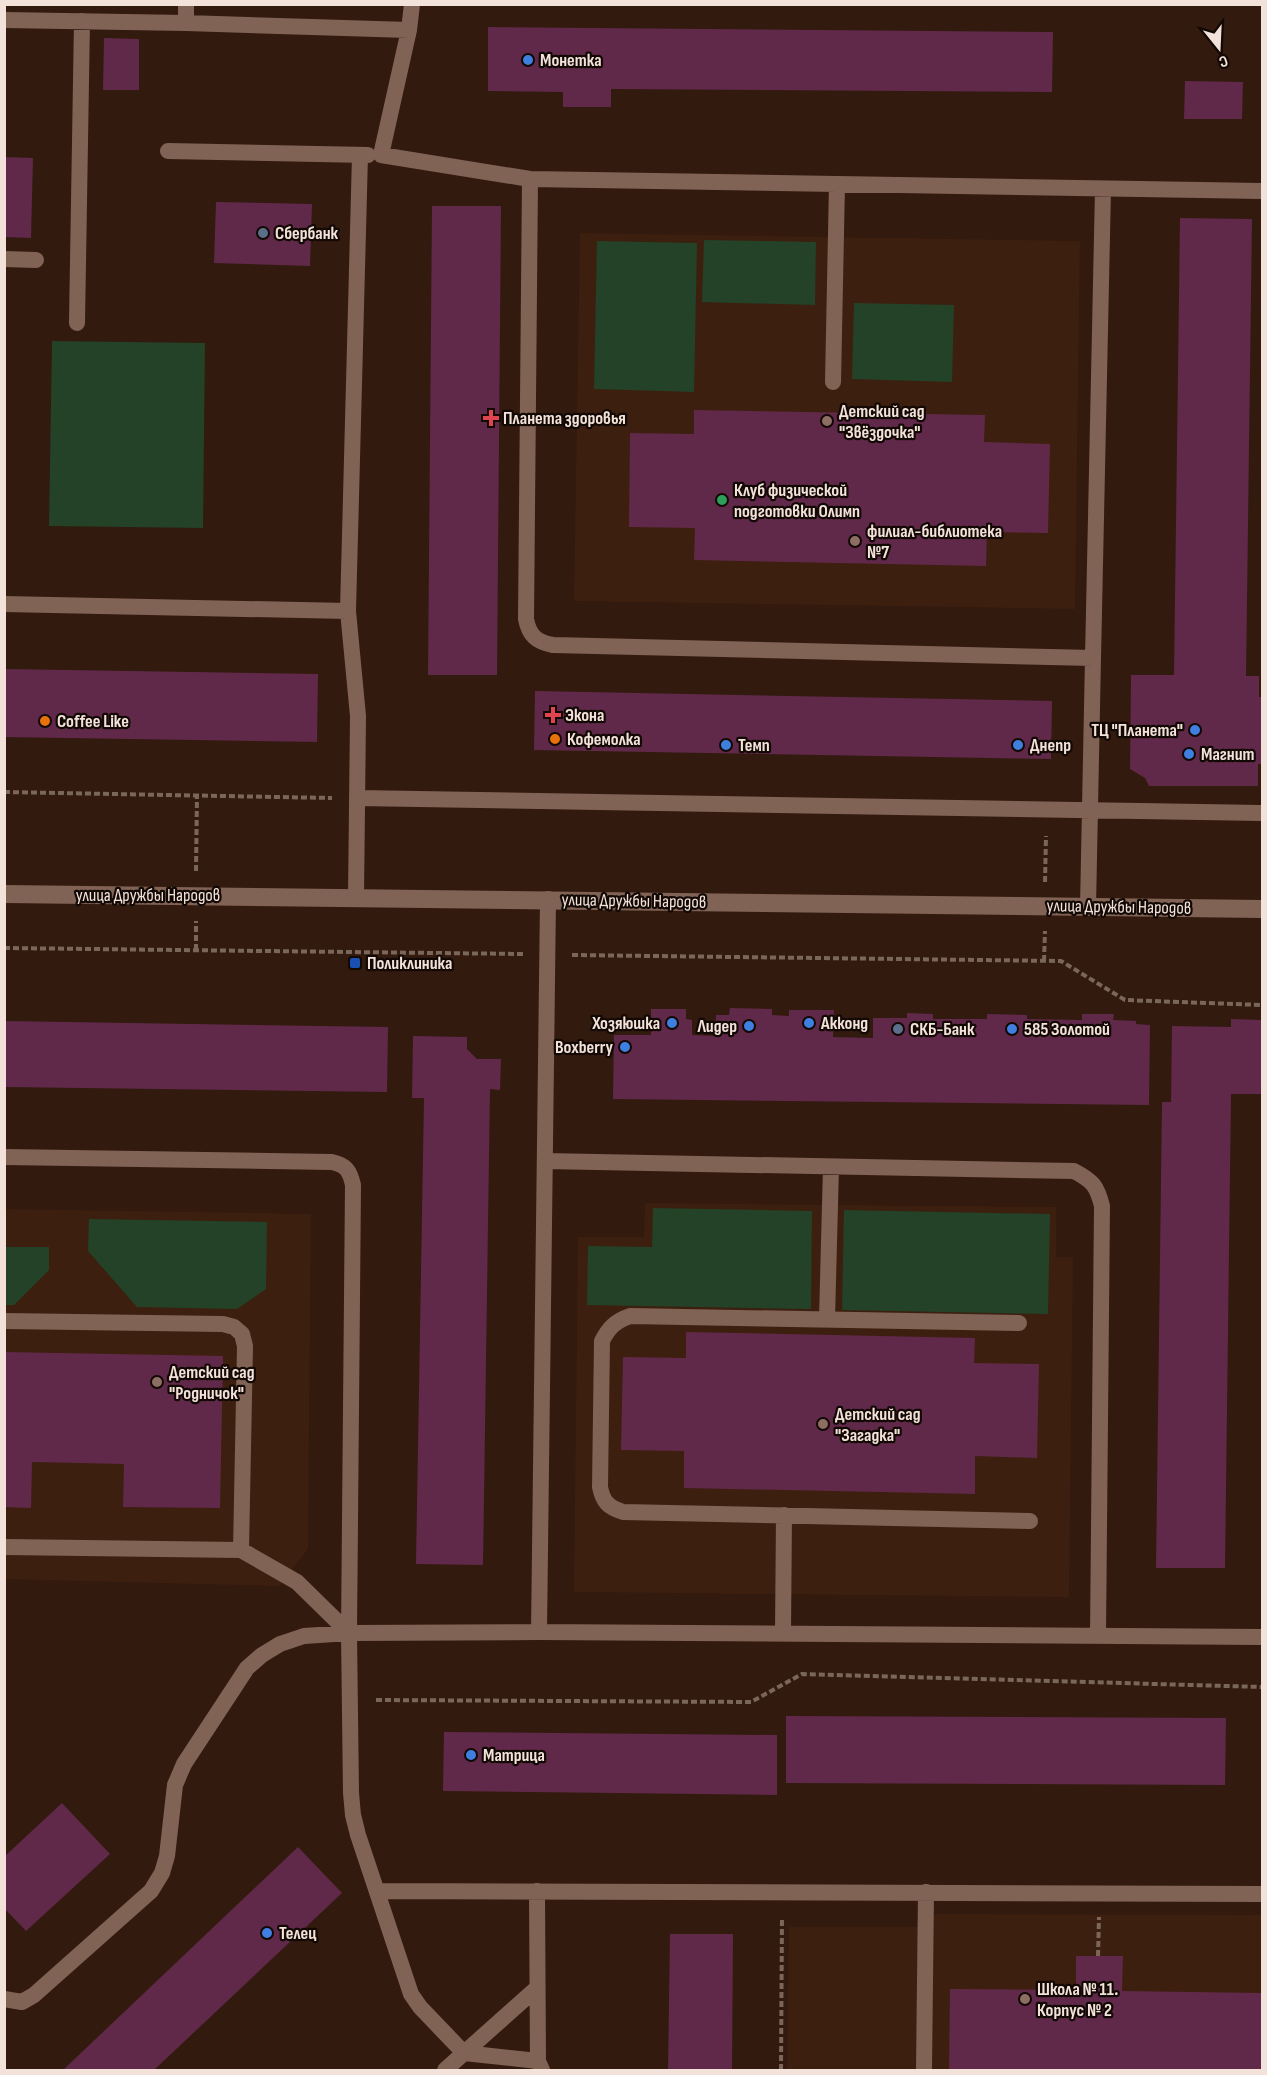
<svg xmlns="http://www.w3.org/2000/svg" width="1267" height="2075" font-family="'Sofia Sans Condensed',sans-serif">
<rect width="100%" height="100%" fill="#321a0e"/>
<path fill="#3d1f0f" d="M580,233L1080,241L1075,609L574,601Z
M645,1203L1056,1207V1257H1073L1069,1597L574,1592L578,1237H644Z
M5,1209L311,1214L308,1549L279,1586L5,1579Z
M933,1914L1262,1915V2070H787L789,1927H933Z"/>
<path fill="#234227" d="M704,240L816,242L815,305L702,302Z
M597,241L697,243L694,392L594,389Z
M854,303L954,305L952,382L852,379Z
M52,341L205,343L203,528L49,526Z
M653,1208L812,1211L811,1309L587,1305L588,1246L652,1247Z
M844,1210L1050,1214L1048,1314L842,1310Z
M89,1219L267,1222L266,1289L237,1309L137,1307L88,1251Z
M5,1247H49V1270L14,1305H5Z"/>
<path fill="#602949" d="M488,27L1053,32L1052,92L611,89V107H563V92L488,91Z
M104,38L139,39V90H103Z
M1185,81L1243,82L1242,119H1184Z
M4,157L33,158L31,238L4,237Z
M216,202L312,204L310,266L214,263Z
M432,206H501L497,675H428Z
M1180,218L1252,219L1246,676H1259V697H1262V764H1258V786H1149L1145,778L1130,769L1131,675H1174Z
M694,410L985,415L984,442L1050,444L1048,533L987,532L986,566L694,560L695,528L629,527L630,433L694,434Z
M4,669L318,674L317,742L4,737Z
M535,691L1052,701L1051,759L534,750Z
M730,1008L772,1009V1015L789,1016V1010H834L833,1037L873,1038V1018H907V1013L933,1014V1019H987V1014L1027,1015V1019L1082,1020V1014H1114L1113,1020L1136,1021V1024L1150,1025L1149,1105L613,1099L614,1035H651V1009H686V1019L692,1020V1035L716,1036V1015H729Z
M1231,1019L1262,1020V1094H1231L1225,1568H1156L1162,1102H1171L1172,1026L1231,1027Z
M4,1021L388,1027L387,1092L4,1087Z
M413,1036L467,1037V1049L477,1059H501L500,1090L490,1089L483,1565L416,1564L424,1098H412Z
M686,1332L975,1338L974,1363L1039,1364L1037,1458L975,1456V1494L684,1488V1451L621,1450L623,1357L686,1358Z
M4,1352L223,1356L220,1508L123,1507L124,1464L32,1462L31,1508L4,1507Z
M786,1716L1226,1718L1225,1785L786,1783Z
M444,1732L777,1735V1795L443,1791Z
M62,1803L110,1854L26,1931L4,1908V1857Z
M298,1847L342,1893L154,2070H63Z
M670,1934H733L732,2070H668Z
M1076,1956H1123L1122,1991L1262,1993V2070H949L950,1989L1076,1990Z"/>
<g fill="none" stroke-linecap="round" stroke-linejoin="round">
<path stroke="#7b665b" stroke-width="4" stroke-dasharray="6 3" stroke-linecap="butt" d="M4,792L332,798
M196,871L197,795
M1045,882L1046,836
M4,948L523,954
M196,950V921
M572,955L1061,961L1125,1000L1262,1005
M1044,961L1045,931
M376,1700L751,1702L802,1674L1262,1687
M1098,1956L1099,1917
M781,2070L782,1917"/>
<path stroke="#816356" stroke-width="16" d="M412,4L409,30L381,155L530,179L1262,191
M4,20L186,23V4
M186,23L409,30
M168,151L368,155
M530,179L526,619C529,635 536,642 553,645L1093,658L1103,189
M4,259L36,260
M77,323L82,21
M833,382L837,184
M4,604L348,611
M357,798L1262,813
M356,897L358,716L348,611L360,155
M1088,907L1093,658
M4,1157L332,1162C346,1165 350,1171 353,1185L349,1633L351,1793L353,1815L358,1835L411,1994L420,2007L464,2053L445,2070
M545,1161L1074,1171C1093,1181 1097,1186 1102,1206L1098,1635
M827,1319L831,1167
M4,1321L223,1324L234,1327L242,1334L245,1346L241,1550L4,1547
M1019,1323L630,1316C616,1321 609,1327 602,1341L600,1487C603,1502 608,1507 623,1512L1030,1521
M241,1550L297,1582L349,1633
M539,1632L548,899
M783,1633L784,1515
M377,1891L1262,1894
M537,1891L538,2061
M537,1988L464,2053L538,2061L542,2070
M4,1999L22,2002L34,1995L151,1891L162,1873L167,1856L175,1785L184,1764L247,1668L262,1655L280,1644L304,1636L349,1633L539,1632L1262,1637
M924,2070L926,1892"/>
<path stroke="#816356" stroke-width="18" d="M4,894L1262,909"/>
</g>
<g fill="#3f7fe0" stroke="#120804" stroke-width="2">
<circle cx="528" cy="60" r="6"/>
<circle cx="1195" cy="730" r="6"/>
<circle cx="726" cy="745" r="6"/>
<circle cx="1018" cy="745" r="6"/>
<circle cx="1189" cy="754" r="6"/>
<circle cx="672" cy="1023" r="6"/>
<circle cx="809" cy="1023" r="6"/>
<circle cx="749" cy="1026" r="6"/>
<circle cx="1012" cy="1029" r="6"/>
<circle cx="625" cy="1047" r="6"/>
<circle cx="471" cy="1755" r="6"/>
<circle cx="267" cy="1933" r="6"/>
</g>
<g fill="#5c6f8a" stroke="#120804" stroke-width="2">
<circle cx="263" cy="233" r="6"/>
<circle cx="898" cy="1029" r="6"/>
</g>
<g fill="#e0444e" stroke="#120804" stroke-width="2">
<path d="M488 409h6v6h6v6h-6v6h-6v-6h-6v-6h6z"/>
<path d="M550 706h6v6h6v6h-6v6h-6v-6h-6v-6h6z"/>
</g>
<g fill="#8d6e63" stroke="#120804" stroke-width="2">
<circle cx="827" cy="421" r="6"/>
<circle cx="855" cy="541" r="6"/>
<circle cx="157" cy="1382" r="6"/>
<circle cx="823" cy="1424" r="6"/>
<circle cx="1025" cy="1999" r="6"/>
</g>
<circle fill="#2e9e5b" stroke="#120804" stroke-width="2" cx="722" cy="500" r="6"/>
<g fill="#e8710a" stroke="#120804" stroke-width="2">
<circle cx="45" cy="721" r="6"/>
<circle cx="555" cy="739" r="6"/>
</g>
<rect fill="#1a4fb4" stroke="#120804" stroke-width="2" x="349" y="957" width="12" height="12" rx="3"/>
<g text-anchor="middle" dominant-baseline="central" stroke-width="4.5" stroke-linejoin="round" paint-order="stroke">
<g font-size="18" font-weight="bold" fill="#f3e2da" stroke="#120804" text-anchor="start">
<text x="540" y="60">Монетка</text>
<text x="275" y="233">Сбербанк</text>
<text x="839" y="411">Детский сад<tspan x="839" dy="21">"Звёздочка"</tspan></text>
<text x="503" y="418">Планета здоровья</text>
<text x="734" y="490">Клуб физической<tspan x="734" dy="21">подготовки Олимп</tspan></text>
<text x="867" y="531">филиал-библиотека<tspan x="867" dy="21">№7</tspan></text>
<text x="565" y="715">Экона</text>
<text x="57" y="721">Coffee Like</text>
<text x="1183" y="730" text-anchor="end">ТЦ "Планета"</text>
<text x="567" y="739">Кофемолка</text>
<text x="738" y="745">Темп</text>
<text x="1030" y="745">Днепр</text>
<text x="1201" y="754">Магнит</text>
<text x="367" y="963">Поликлиника</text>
<text x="660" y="1023" text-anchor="end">Хозяюшка</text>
<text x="821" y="1023">Акконд</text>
<text x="737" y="1026" text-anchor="end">Лидер</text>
<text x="910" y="1029">СКБ-Банк</text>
<text x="1024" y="1029">585 Золотой</text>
<text x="613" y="1047" text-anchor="end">Boxberry</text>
<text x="169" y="1372">Детский сад<tspan x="169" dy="21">"Родничок"</tspan></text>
<text x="835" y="1414">Детский сад<tspan x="835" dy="21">"Загадка"</tspan></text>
<text x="483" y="1755">Матрица</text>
<text x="279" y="1933">Телец</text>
<text x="1037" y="1989">Школа № 11.<tspan x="1037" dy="21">Корпус № 2</tspan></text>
</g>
<g font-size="18" fill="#f3e2da" stroke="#120804">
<text x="148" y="895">улица Дружбы Народов</text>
<text transform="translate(634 901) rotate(1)">улица Дружбы Народов</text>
<text transform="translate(1119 907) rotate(1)">улица Дружбы Народов</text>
</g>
</g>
<rect width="1267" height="2075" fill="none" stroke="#f3e2da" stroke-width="12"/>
<g transform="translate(1219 48) rotate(162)" stroke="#120804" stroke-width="4.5" paint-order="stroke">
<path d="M0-4.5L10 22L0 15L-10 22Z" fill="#f3e2da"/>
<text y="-9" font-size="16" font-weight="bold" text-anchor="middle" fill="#f3e2da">С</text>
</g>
</svg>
